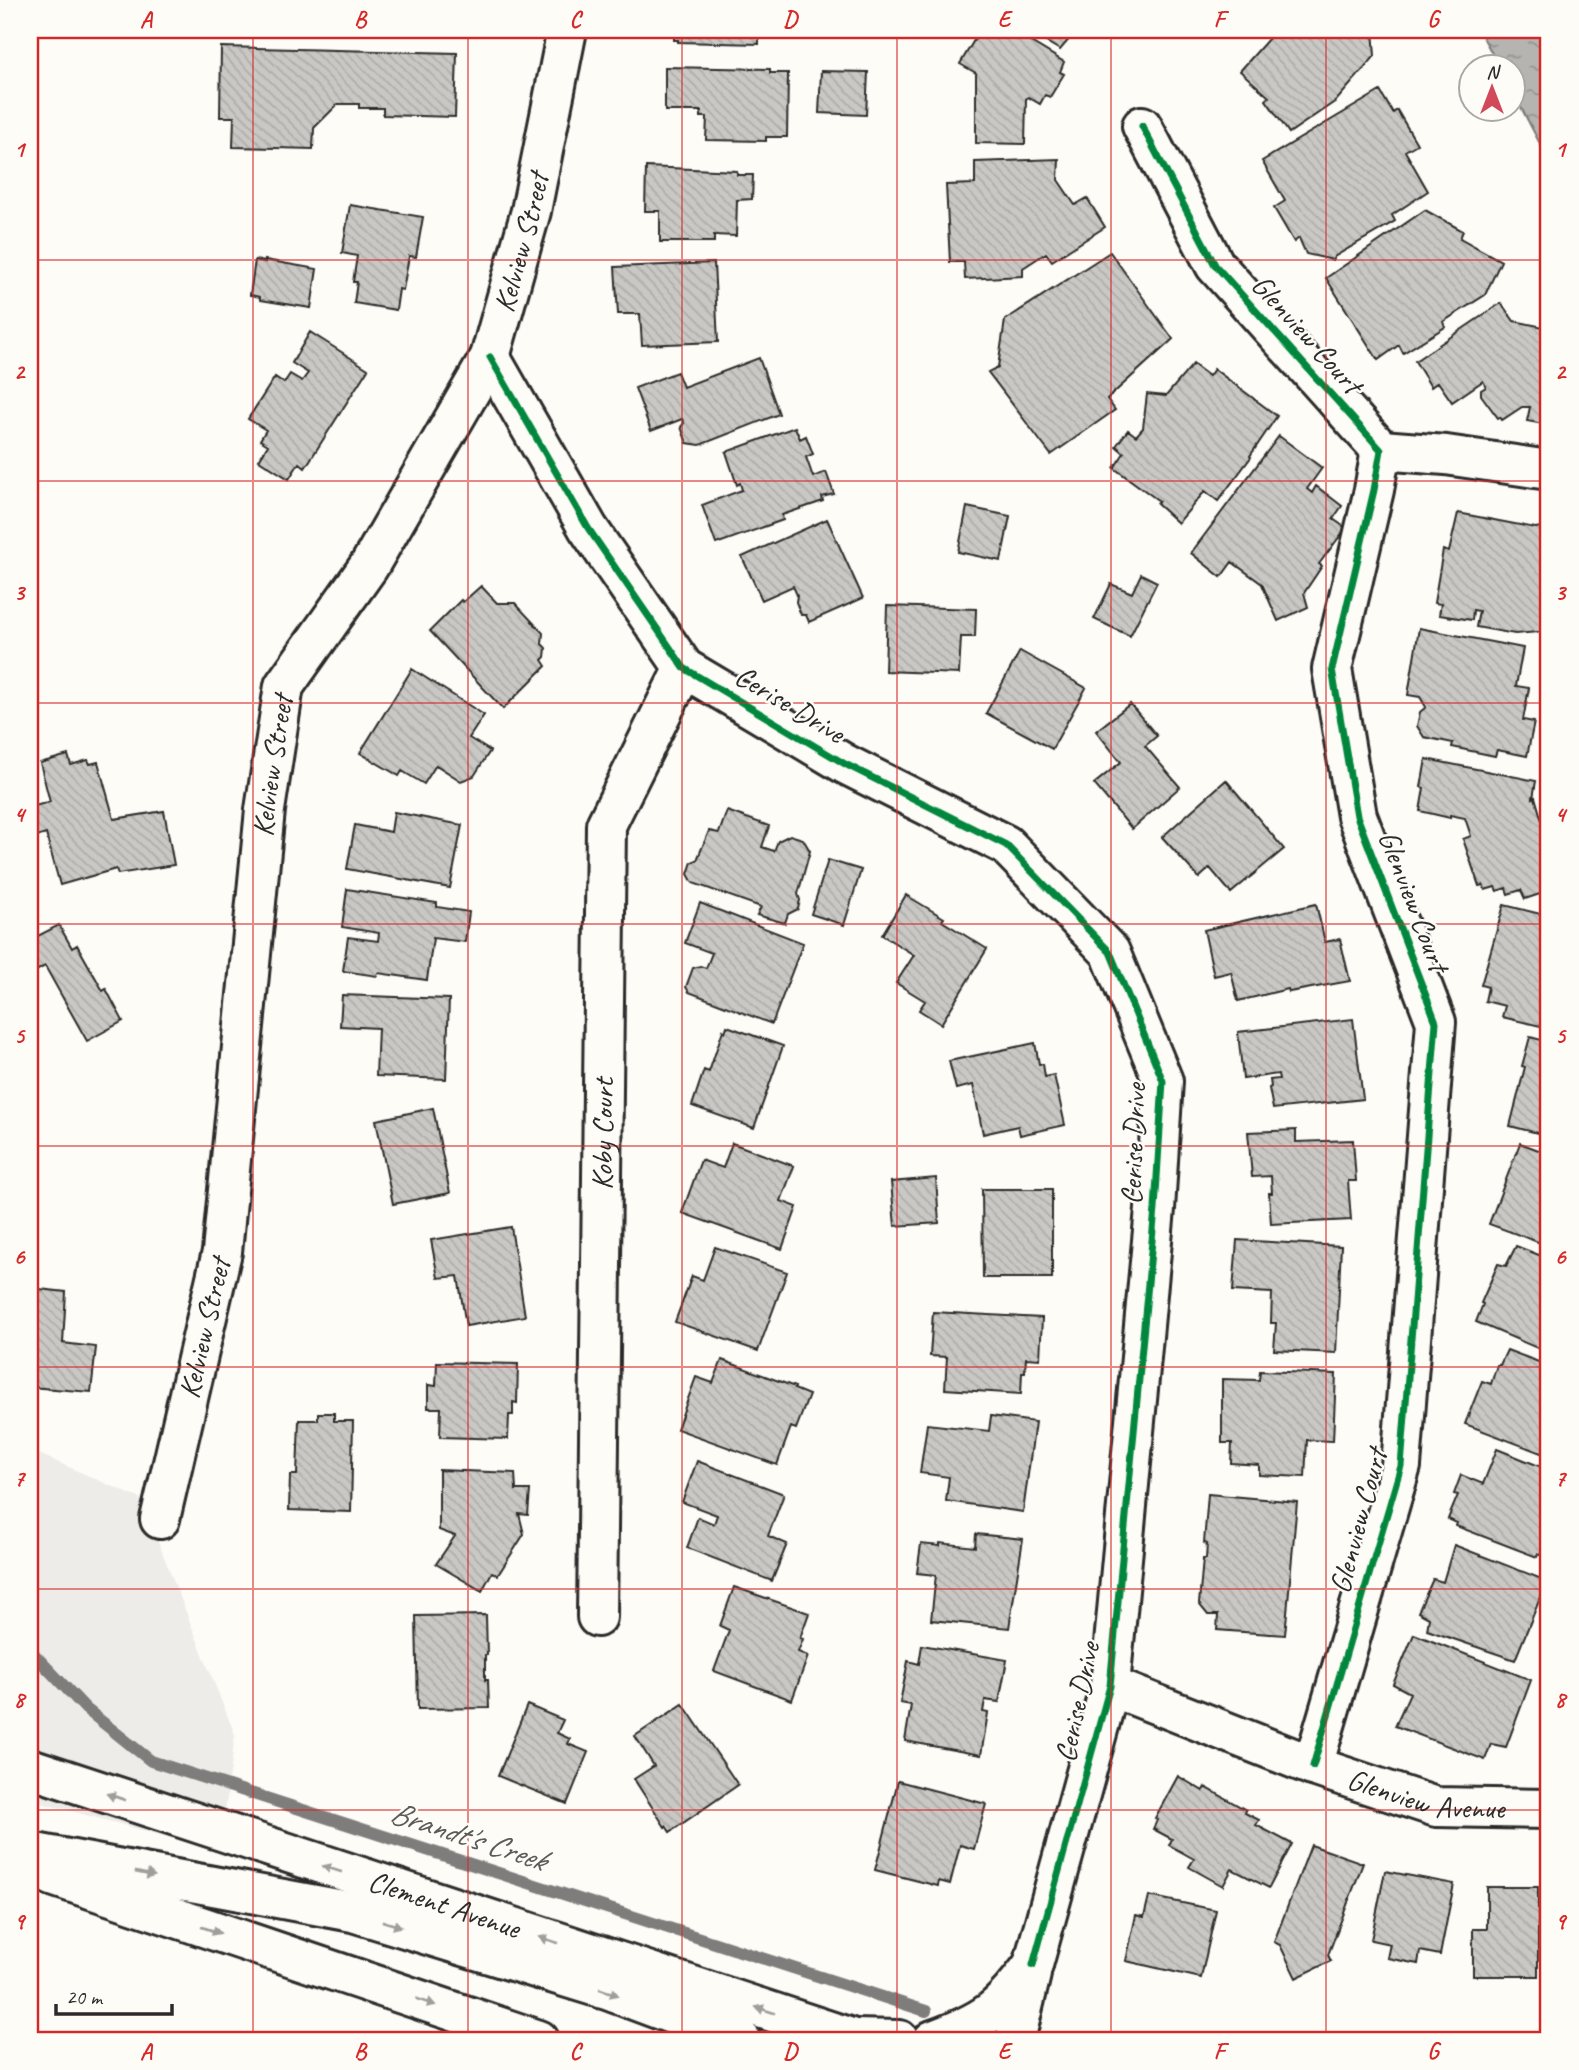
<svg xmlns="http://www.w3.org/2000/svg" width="1579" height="2070" font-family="Caveat,sans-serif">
<defs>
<pattern id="water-ripples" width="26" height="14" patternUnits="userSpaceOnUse" patternTransform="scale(1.75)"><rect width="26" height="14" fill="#b5b4b1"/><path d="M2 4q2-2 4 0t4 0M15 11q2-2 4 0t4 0" fill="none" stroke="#939390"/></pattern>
<pattern id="building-back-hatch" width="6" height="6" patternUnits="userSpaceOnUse" patternTransform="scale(1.75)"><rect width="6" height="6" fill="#c9c8c4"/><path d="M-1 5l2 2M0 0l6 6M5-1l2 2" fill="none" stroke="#adaca9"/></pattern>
</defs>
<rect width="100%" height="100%" fill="#fdfcf7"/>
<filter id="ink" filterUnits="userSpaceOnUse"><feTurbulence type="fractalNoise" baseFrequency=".0143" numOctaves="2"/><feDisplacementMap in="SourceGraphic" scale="14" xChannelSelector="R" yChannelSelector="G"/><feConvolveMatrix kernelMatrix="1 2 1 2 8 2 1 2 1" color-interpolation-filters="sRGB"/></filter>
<g filter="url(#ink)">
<path fill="#edece8" d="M30,1450L141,1499L235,1735L220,1851L30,1800Z"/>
<path fill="url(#water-ripples)" stroke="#7e7d7b" stroke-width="2" d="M1479,30H1549V161L1513,92L1512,66H1499Z"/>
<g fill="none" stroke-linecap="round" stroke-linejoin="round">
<path stroke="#7e7d7b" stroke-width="12" d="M30,1650L86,1709L151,1761L926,2011"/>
</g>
<path fill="url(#building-back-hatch)" stroke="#2b2b2b" stroke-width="2" d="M674,30H759V44L678,42V40H674Z
M980,30H1011L1064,62L1060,72L1064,74L1050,97L1045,95L1040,104L1028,97L1026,99L1025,144L976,143V73L960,64Z
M1026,30H1077L1060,50Z
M1276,30H1373L1375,56L1336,101L1289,133L1266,100L1269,97L1240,71Z
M221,47L457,53L455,117L383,115V108H359V104H338L314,128L313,149L233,147L234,117H220Z
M665,67L770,69V73H788L787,137H766V141L706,140L707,117H701V111H665Z
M821,71L868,72L866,115L819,113Z
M1380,91L1393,113L1397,110L1417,144L1405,151L1428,191L1392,215L1395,221L1334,257L1333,260L1306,254L1299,238L1294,242L1274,208L1285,201L1262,161Z
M1059,159L1058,180L1075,205L1087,198L1105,227L1052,261L1046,253L1023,268V276L965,279L964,262H950L946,185L975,184V162Z
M646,167L737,171V175H753L752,199L737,200L736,236L714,235V242H660V211H645Z
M350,205L423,217L416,257L409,256L403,290L399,289L396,310L354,303L357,282H353L357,256L342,253Z
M1425,210L1463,231L1460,238L1501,261L1485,295L1443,322L1445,327L1403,353L1399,345L1378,360L1326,278Z
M1110,252L1173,339L1107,399L1115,410L1051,455L988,372L998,367L1005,320Z
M255,260L265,262V260L317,269L311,308L260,300V297L250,295Z
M714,263L718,342L642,345L640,314H618L615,267Z
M1501,303L1514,321L1549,328V425L1527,421L1530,407H1522L1502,420L1500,417L1498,418L1481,395V390L1486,387L1483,381L1452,402L1438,382L1431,387L1415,361Z
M310,332L368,369L305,468L299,463L289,479L259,460L268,445L260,440L266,430L248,419L275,377L284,383L290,374L302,381L308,373L292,363Z
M759,358L779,414L700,445L687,443L681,427L684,423L682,419L651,431L635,388L677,372L683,387Z
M1193,364L1209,376L1214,369L1277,416L1250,456L1251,457L1218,501L1205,491L1178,523L1157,504L1159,501L1114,468L1124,453L1116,446L1128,430L1136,436L1143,428L1147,394L1166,396Z
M795,427L800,439L806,436L813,454L806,457L813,477L826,472L834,494L822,497L823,501L782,515L783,520L716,544L702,505L742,490L740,483L737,485L726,452Z
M1279,436L1322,468L1307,489L1312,493L1316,486L1342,506L1333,519L1346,528L1319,564L1322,566L1304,593L1308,607L1278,621L1262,584L1232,562L1221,577L1191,553Z
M967,507L1010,516L1001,561L958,552Z
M1458,513L1535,528L1549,526V578L1545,579L1548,631L1515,634L1476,627L1479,611L1473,610L1472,620L1439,615L1441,604L1434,603L1443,550L1449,552Z
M827,519L863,598L809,622L806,615H801L796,602L797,595L793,586L762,600L742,557Z
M1141,574L1157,582L1130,636L1094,619L1111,584L1132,593Z
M481,586L497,603H515L543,633L542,644L546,648L545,657L542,660L546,666L503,709L430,631L461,600L463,602Z
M887,606L976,609L975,637H961L959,674L885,671Z
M1419,628L1523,648L1516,686L1529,688L1523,720L1534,722L1527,756L1497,750L1495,756L1452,747L1453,743L1424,737L1417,726L1420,712L1426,707L1420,697L1408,695Z
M1020,651L1086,688L1052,749L986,713Z
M412,669L484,715L469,738L490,751L474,776L461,781L436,765L424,784L402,771L399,776L360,753Z
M1130,704L1157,736L1145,746L1180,787L1132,829L1094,784L1121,762L1096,731Z
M68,755L71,765L88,760L90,764L98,762L114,819L164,811L174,865L118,874L116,869L60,885L46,834L30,839V807L50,802L40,763Z
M1426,759L1536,781L1533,798L1535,797L1545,831L1549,829V891L1525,899L1521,890L1508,894L1506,888L1497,891L1495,887L1485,890L1483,885L1479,886L1463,839L1471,836L1465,818L1450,815V818L1420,811L1424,788L1421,787Z
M1226,780L1284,849L1231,893L1210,868L1199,878L1162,837Z
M727,811L769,826L762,847L774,851L778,841L790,835L803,839L810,851L798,894L800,900L798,909L788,914L785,923L757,915L761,907L693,883L688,874L692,862L697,860L709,831L719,833Z
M394,812L462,825L450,888L347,869L355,825L391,832Z
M828,860L861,870L844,925L811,914Z
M347,889L437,903V907L469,912L465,942L433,938L427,980L378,973L377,976L343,971L348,937L378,941L379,933L342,927Z
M906,895L944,918L942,921L987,949L941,1024L919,1010L925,1001L896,983L914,955L882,935Z
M700,903L803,943L772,1024L689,992L686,987L693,968L700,966L706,968L712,953L685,943Z
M1316,904L1325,942L1340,939L1350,981L1289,992L1288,989L1238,1001L1231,972L1214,976L1204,930Z
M1504,905L1549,916V1028L1502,1017L1505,1006L1485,1001L1488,987L1481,985Z
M30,921L38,936L59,925L72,948L77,945L103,991L106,989L123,1021L87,1041L45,966L34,972L30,963Z
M342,995L449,999L446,1079L376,1076L378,1028L340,1026Z
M1353,1019L1363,1099L1273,1109L1269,1088L1271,1087L1270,1080L1279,1079L1278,1074L1243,1079L1238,1032Z
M727,1026L783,1046L754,1128L692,1106L704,1070L709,1072L723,1030L725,1032Z
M1530,1037L1549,1042V1136L1510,1126L1525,1067L1522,1066Z
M1035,1043L1039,1064H1043L1045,1077L1054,1075L1065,1125L1020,1135L1018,1126L983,1134L973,1085L956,1089L949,1061Z
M433,1108L450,1193L393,1204L376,1120Z
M1296,1130V1142L1353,1140L1356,1181H1348L1351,1220L1271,1224L1269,1193H1272L1271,1176L1252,1177L1248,1132Z
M732,1143L794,1166L781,1201L797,1207L782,1249L682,1213L701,1160L723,1168Z
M1520,1143L1549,1154V1246L1489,1224Z
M936,1178L939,1223L895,1226L891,1182Z
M982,1189H1052V1278H983Z
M511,1227L525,1316L466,1326L458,1276L438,1278L431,1240Z
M1237,1240L1341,1246L1336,1353L1274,1350L1276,1323H1271L1272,1293L1233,1291Z
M1516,1246L1549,1259V1353L1476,1322L1483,1304L1481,1303L1498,1264L1506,1266Z
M715,1247L787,1272L758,1351L675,1322L692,1276L703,1280Z
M30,1288L66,1292L63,1343L96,1347L91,1392L30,1387Z
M933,1312L1042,1318L1040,1359L1026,1358L1025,1372H1022L1021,1394L945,1389L947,1357L930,1356Z
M1507,1350L1549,1366V1456L1465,1424L1482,1381L1491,1384L1497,1365H1500Z
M722,1360L795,1387L794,1389L809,1395L796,1429L791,1427L777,1465L677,1429L696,1377L713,1383Z
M437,1362L518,1364L517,1403L513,1402V1415H509L508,1439L440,1437L441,1408H428V1385L436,1386Z
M1260,1371L1336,1374L1333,1441L1307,1440L1305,1477L1259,1475V1465L1231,1463L1232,1443H1222V1379L1259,1380Z
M318,1413H334V1421H353L351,1512L289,1510L290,1475H297L299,1420H318Z
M991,1416L1035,1422L1023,1512L946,1501L949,1477L920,1473L927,1424L989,1431Z
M1497,1449L1549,1470V1557L1538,1554L1537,1557L1456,1526L1457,1523L1448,1519L1458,1495L1454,1494L1461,1475L1483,1484Z
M697,1461L784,1494L768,1536L787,1544L772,1581L687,1548L698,1517L714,1524L717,1515L682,1502Z
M439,1470L515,1473L516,1490H530L528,1515L519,1514L524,1534L498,1575L492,1572L482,1591L436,1564L455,1536L439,1530Z
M1208,1494L1297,1502L1285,1635L1217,1630L1218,1615H1208L1199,1604L1203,1559H1206L1207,1544L1204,1543Z
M976,1534L1023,1539L1009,1628L931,1620L936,1575L917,1573L921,1544L940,1546V1543L975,1547Z
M1454,1545L1547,1581L1515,1660L1427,1630L1429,1618L1418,1612L1433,1579L1443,1582Z
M734,1587L809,1613L800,1638L803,1639L798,1652L808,1656L792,1700L714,1671L729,1630L720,1626Z
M486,1615L487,1655H485V1680H488L489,1708L418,1709L416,1616Z
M1414,1634L1531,1680L1506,1747L1491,1744L1485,1760L1395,1726L1410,1693L1393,1684Z
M922,1645L1007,1660L999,1702L985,1700L983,1712L988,1713L981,1755L905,1741L911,1705L900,1703L908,1661L919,1664Z
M683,1704L738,1785L670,1832L666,1826L665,1827L634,1779L654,1766L635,1736Z
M527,1705L563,1720L557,1733L570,1739L568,1744L588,1752L567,1804L498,1776Z
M1178,1776L1203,1791L1205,1787L1246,1810L1245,1813L1259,1820L1256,1825L1292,1844L1269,1888L1232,1869L1223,1886L1189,1867L1194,1859L1169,1845L1172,1839L1153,1829L1157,1820L1155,1818Z
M898,1781L986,1804L974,1849L960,1845L950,1884L939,1881L938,1886L875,1870Z
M1311,1845L1363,1863L1328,1955L1331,1961L1296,1978L1280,1945L1274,1942Z
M1385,1871L1454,1884L1440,1955L1420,1951L1418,1964L1387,1958L1390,1944L1371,1940Z
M1487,1887H1538V1976H1473V1929H1487Z
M1149,1896L1216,1910L1201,1978L1126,1961L1136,1915L1144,1917Z"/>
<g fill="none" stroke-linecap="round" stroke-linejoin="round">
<g stroke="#2b2b2b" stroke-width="44">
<g id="minor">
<path d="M1142,126L1215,265L1381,450L1374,490L1332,669L1357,816L1436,1022L1401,1466L1313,1766"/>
<path d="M490,357L588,528L684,668L845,764L1006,845L1110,952L1163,1081L1155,1209L1110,1686L1033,1965"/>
<path d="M1381,450L1446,455L1549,470"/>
<path id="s1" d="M160,1519L222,1252L265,810L284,686L369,566L490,357L531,211L567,30"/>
<path id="s2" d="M597,1617L606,825L684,668"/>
<path id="s3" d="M1110,1686L1313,1766L1436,1807L1549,1809"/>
</g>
</g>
<g stroke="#2b2b2b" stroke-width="44">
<g id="major">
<path id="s4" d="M30,1768L857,2040"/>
<path d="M30,1852L353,1912L607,1990L741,2040"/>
<path d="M52,1876L539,2040"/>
<path d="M853,2039L899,2040"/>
<path d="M933,2040C985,2021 1000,2010 1033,1965"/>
<path d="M1015,2040L1031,1974"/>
</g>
</g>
<use href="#minor" stroke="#fdfcf7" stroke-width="38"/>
<use href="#major" stroke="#fdfcf7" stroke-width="38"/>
<path stroke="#58b947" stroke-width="5" stroke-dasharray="10 5" stroke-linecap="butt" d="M30,2031L62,2040"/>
<g stroke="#fdfcf7" stroke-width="11">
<path id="cycleway" d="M1142,126L1215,265L1381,450L1374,490L1332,669L1357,816L1436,1022L1401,1466L1313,1766
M490,357L588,528L684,668L845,764L1006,845L1110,952L1163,1081L1155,1209L1110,1686L1033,1965"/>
</g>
<use href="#cycleway" stroke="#00873e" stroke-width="7"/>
</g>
<defs><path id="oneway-solid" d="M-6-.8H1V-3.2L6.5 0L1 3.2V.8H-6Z" transform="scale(1.75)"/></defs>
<g fill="#9e9e9b">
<use href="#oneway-solid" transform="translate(116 1797) rotate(-161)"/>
<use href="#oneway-solid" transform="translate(332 1869) rotate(-162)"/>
<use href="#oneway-solid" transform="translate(145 1874) rotate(11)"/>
<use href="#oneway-solid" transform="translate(392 1924) rotate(17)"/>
<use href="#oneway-solid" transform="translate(211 1930) rotate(19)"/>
<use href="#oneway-solid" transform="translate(549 1940) rotate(-162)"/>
<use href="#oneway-solid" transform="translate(609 1992) rotate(19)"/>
<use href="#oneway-solid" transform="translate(426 2002) rotate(19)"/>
<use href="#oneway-solid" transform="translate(765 2010) rotate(-162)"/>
</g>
</g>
<path fill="none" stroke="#d62828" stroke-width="2" stroke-opacity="0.55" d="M253,30V2040M468,30V2040M682,30V2040M897,30V2040M1111,30V2040M1326,30V2040M30,260H1549M30,481H1549M30,703H1549M30,924H1549M30,1146H1549M30,1367H1549M30,1589H1549M30,1810H1549"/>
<g text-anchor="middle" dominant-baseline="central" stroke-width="5" stroke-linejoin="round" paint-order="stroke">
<g font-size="30" fill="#2b2b2b" stroke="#fdfcf7">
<text stroke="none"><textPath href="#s1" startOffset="1351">Kelview Street</textPath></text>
<text transform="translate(1307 334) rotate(48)">Glenview Court</text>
<text transform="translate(790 704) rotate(31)">Cerise Drive</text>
<text stroke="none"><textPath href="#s1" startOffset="763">Kelview Street</textPath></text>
<text transform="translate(1414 901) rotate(69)">Glenview Court</text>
<text stroke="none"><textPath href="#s2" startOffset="483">Koby Court</textPath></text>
<text transform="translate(1133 1144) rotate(-88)">Cerise Drive</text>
<text stroke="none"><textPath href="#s1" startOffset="196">Kelview Street</textPath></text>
<text transform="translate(1358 1521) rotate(-75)">Glenview Court</text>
<text transform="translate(1077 1702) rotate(-78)">Cerise Drive</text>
<text stroke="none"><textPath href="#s3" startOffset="336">Glenview Avenue</textPath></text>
<text stroke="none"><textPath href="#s4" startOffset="436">Clement Avenue</textPath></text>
</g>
<g font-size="32" font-style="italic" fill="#5b5b5a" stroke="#fdfcf7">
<text transform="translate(468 1836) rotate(18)">Brandt's Creek</text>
</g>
</g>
<rect width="1579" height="2070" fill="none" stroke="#fdfcf7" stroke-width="77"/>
<g transform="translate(1492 88)"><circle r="33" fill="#fdfcf7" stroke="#a9a8a5" stroke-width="2"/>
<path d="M0-5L12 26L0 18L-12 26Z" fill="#d1495b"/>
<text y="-10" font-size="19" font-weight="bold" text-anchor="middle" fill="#2b2b2b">N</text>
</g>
<path d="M56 2004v10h116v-10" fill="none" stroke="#2b2b2b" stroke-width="3.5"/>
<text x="66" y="2004" font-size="21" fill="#2b2b2b" stroke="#fdfcf7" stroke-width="5" paint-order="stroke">20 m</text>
<rect x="38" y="38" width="1502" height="1994" fill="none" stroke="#d62828" stroke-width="2.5"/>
<g font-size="23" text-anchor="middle" font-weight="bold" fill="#d62828">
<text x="146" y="27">A</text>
<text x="360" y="27">B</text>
<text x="575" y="27">C</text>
<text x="790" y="27">D</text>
<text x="1004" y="27">E</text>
<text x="1219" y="27">F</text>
<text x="1433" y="27">G</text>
<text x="19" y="157">1</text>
<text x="1560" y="157">1</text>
<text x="19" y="379">2</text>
<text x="1560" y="379">2</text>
<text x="19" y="600">3</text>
<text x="1560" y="600">3</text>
<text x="19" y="822">4</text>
<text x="1560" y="822">4</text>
<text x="19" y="1043">5</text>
<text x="1560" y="1043">5</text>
<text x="19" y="1264">6</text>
<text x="1560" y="1264">6</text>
<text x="19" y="1486">7</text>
<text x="1560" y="1486">7</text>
<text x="19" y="1707">8</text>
<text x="1560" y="1707">8</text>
<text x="19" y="1929">9</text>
<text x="1560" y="1929">9</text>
<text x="146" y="2059">A</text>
<text x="360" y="2059">B</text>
<text x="575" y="2059">C</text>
<text x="790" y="2059">D</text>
<text x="1004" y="2059">E</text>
<text x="1219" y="2059">F</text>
<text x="1433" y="2059">G</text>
</g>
</svg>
